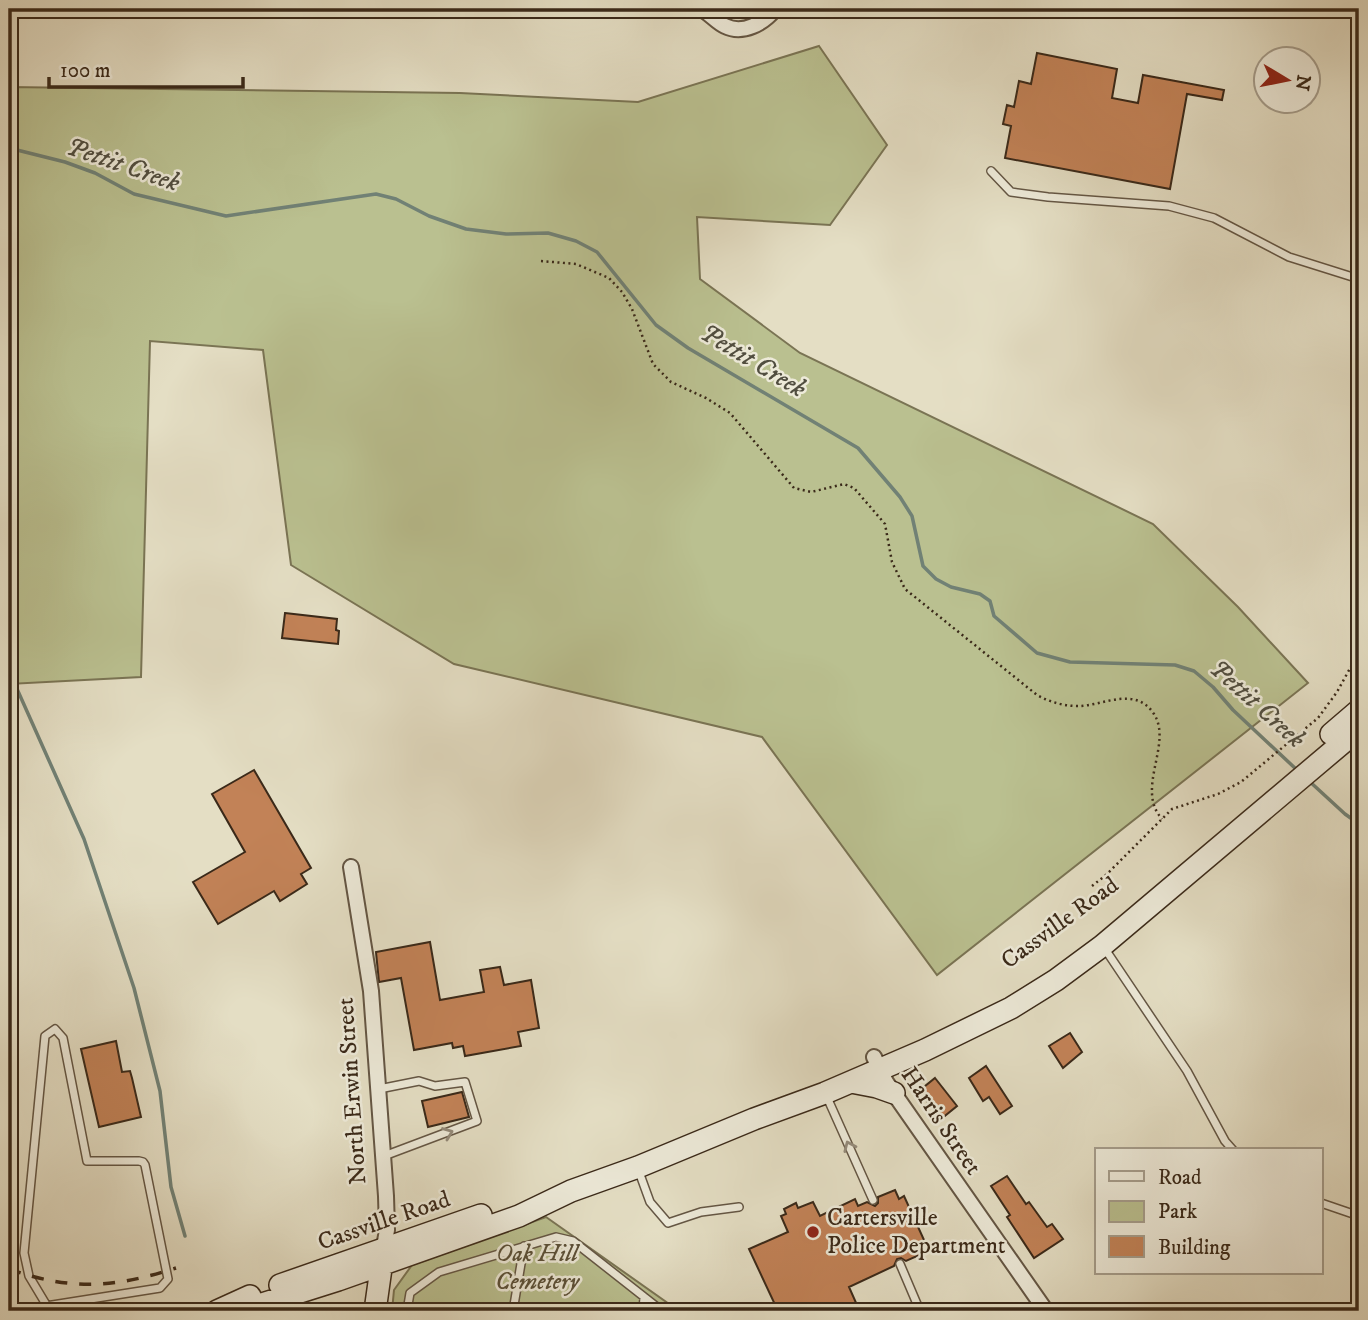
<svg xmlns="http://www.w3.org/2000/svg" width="1368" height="1320" font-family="'IM FELL DW Pica',serif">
<rect width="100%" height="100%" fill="#e4dec4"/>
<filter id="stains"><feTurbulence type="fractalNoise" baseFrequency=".00286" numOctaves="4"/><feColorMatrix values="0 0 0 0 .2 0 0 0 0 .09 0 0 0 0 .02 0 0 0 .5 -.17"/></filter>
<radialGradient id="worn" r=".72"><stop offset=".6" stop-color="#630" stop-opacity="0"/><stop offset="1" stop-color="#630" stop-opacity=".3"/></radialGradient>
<path fill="#bac090" stroke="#7a7454" stroke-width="2" d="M819,46L887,145L830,225L697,217L700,279L800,353L1153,524L1238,607L1308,683L937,975L762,737L454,664L291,565L263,350L150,341L141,677L9,684V87L460,93L638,102Z
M546,1217L679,1311H392L394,1290L412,1265Z"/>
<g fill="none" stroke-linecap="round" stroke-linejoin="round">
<path stroke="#718175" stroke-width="3.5" d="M9,148L65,162L95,173L134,194L226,216L376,194L396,199L429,216L466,229L506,234L548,233L576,241L597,252L656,325L688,348L858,448L900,497L912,516L923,566L936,579L951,587L980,594L990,601L994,616L1037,653L1070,662L1175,665L1194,671L1213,687L1233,710L1297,770
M9,671L84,839L134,988L160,1091L171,1187L185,1236
M1308,780L1345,814L1359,824"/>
</g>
<path fill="#c28257" stroke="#3a2919" stroke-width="2" d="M1037,53L1117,69L1112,98L1138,103L1143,75L1224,90L1222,100L1187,94L1170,189L1005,158L1011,126L1003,124L1007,105L1014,107L1019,81L1031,84Z
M285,613L337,619L336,630L339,631L338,644L282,638Z
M254,770L311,868L301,874L307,884L280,901L274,891L218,924L193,882L245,852L212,794Z
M430,942L440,1000L484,992L480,970L500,967L504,985L531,980L539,1028L518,1032L521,1046L465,1056L463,1046L453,1048L452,1043L414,1050L401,978L379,982L376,952Z
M1070,1033L1082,1052L1063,1068L1049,1046Z
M116,1041L122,1072L130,1071L132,1078L141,1117L99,1127L81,1049Z
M986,1066L1012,1106L1000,1114L989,1097L983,1101L969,1078Z
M935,1078L957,1106L941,1119L919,1091Z
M462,1092L469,1117L428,1127L422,1101Z
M1007,1176L1026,1204L1029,1202L1047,1227L1052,1224L1063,1239L1034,1258L1007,1217L1010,1215L991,1186Z
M895,1190L899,1199L904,1196L924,1240L919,1242L924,1253L906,1261L901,1258L897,1259L894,1266L849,1287L857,1305L843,1311H830L826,1304L811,1311H778L749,1249L788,1232L781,1216L786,1214L784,1209L796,1203L798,1208L813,1202L820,1216L855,1199L858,1206L867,1202L875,1206L878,1203V1197Z"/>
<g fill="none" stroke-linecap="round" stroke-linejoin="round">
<g stroke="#645644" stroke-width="10">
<path id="lane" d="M991,171L1011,192L1048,197L1169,206L1214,218L1289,257L1359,279
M1103,946L1187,1071L1225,1141L1233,1150
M379,1089L419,1081L435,1086L465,1082L477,1121L384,1156
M826,1095L873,1200
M638,1169L650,1202L668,1223L701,1212L739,1207
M1321,1203L1359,1216
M900,1264L920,1311
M46,1306L160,1288L168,1279L145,1165L143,1162L139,1161H87L63,1038L55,1029L45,1036L24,1253L29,1276L50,1311
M894,1307L896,1311
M407,1311L410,1293L439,1272L556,1237L573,1241L662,1311
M513,1311L524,1246
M643,1311L644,1297"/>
</g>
<g stroke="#645644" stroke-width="18">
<path id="street" d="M707,9L706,12C712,16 718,23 725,26C743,35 764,23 775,9
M351,867L371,991L386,1196L387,1230L384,1247
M874,1057L886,1082L1046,1311"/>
</g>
<g stroke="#3a2919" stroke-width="24">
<path id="secondary" d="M1331,734L1359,710
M851,1082L877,1087L894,1093
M280,1285L481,1215
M217,1311L250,1296
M240,1311L338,1280L519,1216L571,1191L638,1167L754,1119L825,1093L925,1050L1011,1008L1056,980L1102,946L1359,729
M375,1311L383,1254"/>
</g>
<path stroke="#3a2919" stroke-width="2.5" stroke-dasharray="2 3.5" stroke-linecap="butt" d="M541,261L576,264L609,278L622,292L632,309L653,364L671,382L706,398L730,413L794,488L811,492L844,484L854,488L885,524L892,562L905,589L1037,695C1050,702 1063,706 1078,706C1103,706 1135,685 1154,714C1173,744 1135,789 1162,819
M1092,886L1106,875L1172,809L1218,794L1241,782L1318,718L1337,692L1359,652"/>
<use href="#lane" stroke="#edead9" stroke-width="7"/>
<use href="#street" stroke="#edead9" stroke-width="14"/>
<use href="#secondary" stroke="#edead9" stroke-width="21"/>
<path stroke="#3a2919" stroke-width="3.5" stroke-dasharray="12 12" stroke-linecap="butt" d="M9,1269C71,1291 114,1288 176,1268"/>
</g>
<defs><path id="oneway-chevron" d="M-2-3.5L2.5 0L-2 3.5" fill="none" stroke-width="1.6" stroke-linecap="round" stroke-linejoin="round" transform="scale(1.75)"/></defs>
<g stroke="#948a79">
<use href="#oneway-chevron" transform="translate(448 1133) rotate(-21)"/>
<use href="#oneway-chevron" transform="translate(849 1146) rotate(-114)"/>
</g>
<circle fill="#8f2418" stroke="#edead9" stroke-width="2.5" cx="813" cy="1232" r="7"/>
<g text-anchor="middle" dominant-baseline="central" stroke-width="5" stroke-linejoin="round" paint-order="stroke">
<g font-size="24" fill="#3a2919" stroke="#edead9">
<text transform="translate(1060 923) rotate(-36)">Cassville Road</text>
<text transform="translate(352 1091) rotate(-94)">North Erwin Street</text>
<text transform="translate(941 1121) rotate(56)">Harris Street</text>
<text transform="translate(384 1221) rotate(-19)">Cassville Road</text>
</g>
<g font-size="24" fill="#3a2919" stroke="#edead9" text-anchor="start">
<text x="827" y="1218">Cartersville<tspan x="827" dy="28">Police Department</tspan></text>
</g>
<g font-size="24" font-style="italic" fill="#5a4f37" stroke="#edead9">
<text x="537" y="1254">Oak Hill<tspan x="537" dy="28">Cemetery</tspan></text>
</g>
<g font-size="26" font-style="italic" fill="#514e40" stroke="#edead9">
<text transform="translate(123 165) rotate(19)">Pettit Creek</text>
<text transform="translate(753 361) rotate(31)">Pettit Creek</text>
<text transform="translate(1257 704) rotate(42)">Pettit Creek</text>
</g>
</g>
<rect width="1368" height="1320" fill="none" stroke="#e4dec4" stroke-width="35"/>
<rect x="10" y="10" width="1347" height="1299" fill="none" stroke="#3a2919" stroke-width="3.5"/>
<rect x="18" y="18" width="1333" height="1285" fill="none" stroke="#3a2919" stroke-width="2"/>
<rect x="1095" y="1148" width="228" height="126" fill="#edead9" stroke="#a59d8c" stroke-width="2"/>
<rect x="1109" y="1171" width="35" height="10" fill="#edead9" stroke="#a59d8c" stroke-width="2"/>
<text x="1158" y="1184" font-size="21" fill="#3a2919">Road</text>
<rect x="1109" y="1201" width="35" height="21" fill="#bac090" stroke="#a59d8c" stroke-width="2"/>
<text x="1158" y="1218" font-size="21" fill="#3a2919">Park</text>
<rect x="1109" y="1236" width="35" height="21" fill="#c28257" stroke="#a59d8c" stroke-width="2"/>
<text x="1158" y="1254" font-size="21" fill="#3a2919">Building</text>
<g transform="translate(1287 80) rotate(100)"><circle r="33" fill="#edead9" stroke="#a59d8c" stroke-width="2"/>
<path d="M0-5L12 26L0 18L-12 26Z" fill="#8f2418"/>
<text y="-10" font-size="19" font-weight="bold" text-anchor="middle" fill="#3a2919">N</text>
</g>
<path d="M49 77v10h194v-10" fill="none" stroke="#3a2919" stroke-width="3.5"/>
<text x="60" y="77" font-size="21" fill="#3a2919" stroke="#edead9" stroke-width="5" paint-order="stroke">100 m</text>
<rect width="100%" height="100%" filter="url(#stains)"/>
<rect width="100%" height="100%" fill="url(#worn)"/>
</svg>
